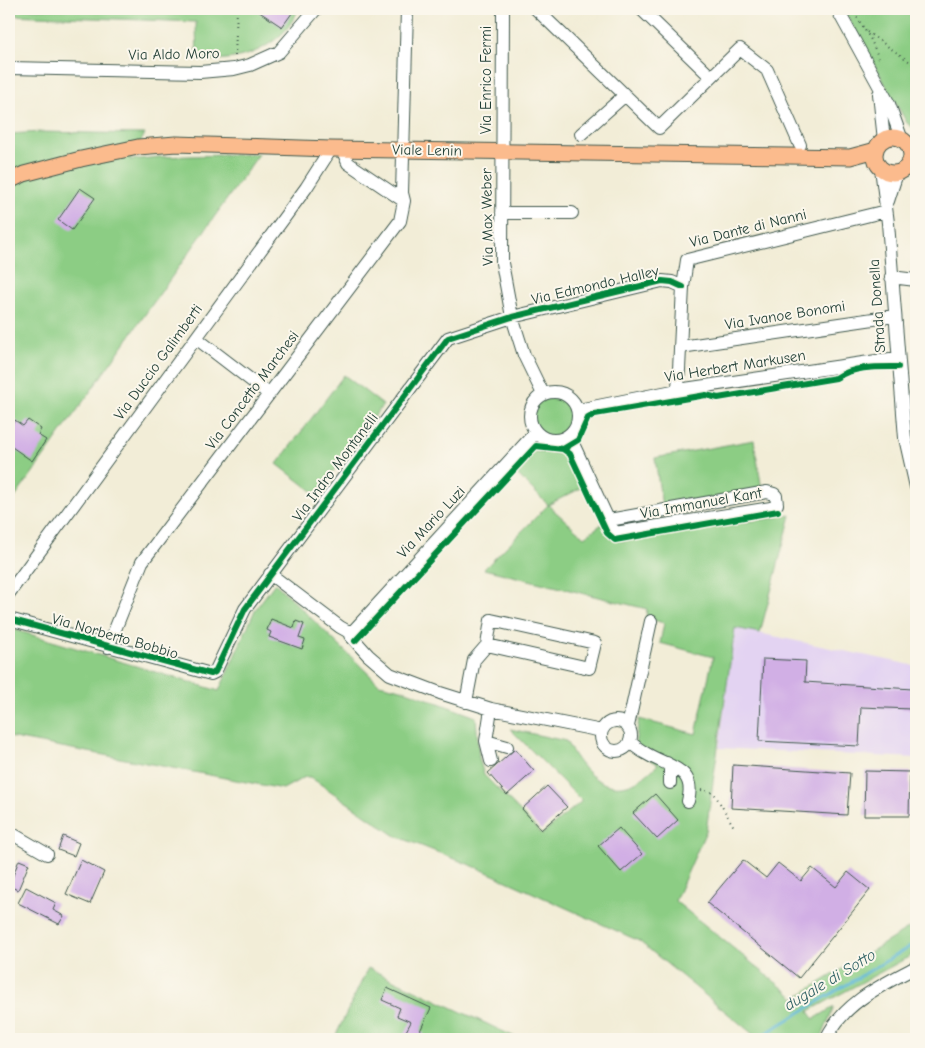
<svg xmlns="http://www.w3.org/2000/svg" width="925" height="1048" font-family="'Comic Neue',sans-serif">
<rect width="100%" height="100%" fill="#fbf7ec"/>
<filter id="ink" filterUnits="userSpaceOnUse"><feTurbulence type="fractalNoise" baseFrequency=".02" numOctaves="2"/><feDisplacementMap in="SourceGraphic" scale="10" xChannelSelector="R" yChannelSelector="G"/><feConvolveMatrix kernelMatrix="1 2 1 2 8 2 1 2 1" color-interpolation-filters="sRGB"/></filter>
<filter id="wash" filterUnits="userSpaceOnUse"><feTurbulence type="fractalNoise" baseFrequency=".0096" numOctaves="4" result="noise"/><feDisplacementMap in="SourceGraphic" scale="20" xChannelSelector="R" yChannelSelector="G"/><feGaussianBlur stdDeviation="1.12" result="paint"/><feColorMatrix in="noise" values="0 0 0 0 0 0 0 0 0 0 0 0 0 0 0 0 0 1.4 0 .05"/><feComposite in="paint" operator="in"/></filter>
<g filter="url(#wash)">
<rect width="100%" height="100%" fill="#f2edd7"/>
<path fill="#e3d3f2" d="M735,628L916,666V758L719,748Z"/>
<path fill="#8ccd84" stroke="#56855c" d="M9,9H299C295,16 290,26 284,32C258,57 231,61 197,60L196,22L9,15Z
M843,9H916V130L907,123Z
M41,132L145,134L130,160L159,157L259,154L9,506V134Z
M344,375L383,405L316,494L277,464Z
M532 416a21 21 0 1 1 42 0a21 21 0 1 1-42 0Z
M754,440L762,490L662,507L655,458Z
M534,451L565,454L583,487L548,505L584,537L602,524L612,538L622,541L791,515L760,633L735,628L706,831L675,901L795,998L916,924V953L809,1011L814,1019L834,1007L821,1039H759L639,941L478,868L396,836L310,777H305L283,789L9,737V628L219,691L255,610L275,583L379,684L401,689L476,717L479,758L484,775L542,834L582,801L510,729L566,741C588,783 619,806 658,764L634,751L639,719L696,734L713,657L660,643L664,623L646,618L647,609L484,569L548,505L514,471Z
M368,968L519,1039H334Z"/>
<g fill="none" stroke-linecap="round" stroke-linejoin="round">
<path stroke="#55b4d3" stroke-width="3" d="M756,1039L916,943"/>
</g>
<g id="blocks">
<path fill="#d1afe5" d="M255,9H295L282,27Z
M80,188L95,198L72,230L58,220Z
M15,420L23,426L28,420L41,429L38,435L46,440L32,461L9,445V429Z
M271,619L294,628L296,621L304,624L299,638L305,640L302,649L269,637L271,632L267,630Z
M763,659L806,661L805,682L912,689L911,709L861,707L859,746L759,741Z
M515,749L534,771L507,795L488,773Z
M733,765L850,773L847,815L731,808Z
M865,771L910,772L909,816H864Z
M547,786L567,807L541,830L522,809Z
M655,794L678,820L657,839L633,813Z
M619,828L642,854L621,872L598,846Z
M63,836L79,843L74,856L58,850Z
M19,860L29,864L18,890L9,886Z
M81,860L104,872L90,904L66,894Z
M743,860L766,878L778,863L801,881L812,868L836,887L848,872L870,890L799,978L707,903Z
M26,887L56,903L53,910L64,916L59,924L18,903Z
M387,988L431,1008L420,1031L424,1033L421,1039H413L404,1035L411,1022L397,1016L400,1008L382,1000Z"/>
</g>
</g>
<g filter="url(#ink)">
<use href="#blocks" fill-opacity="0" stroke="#3f574c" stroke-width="1"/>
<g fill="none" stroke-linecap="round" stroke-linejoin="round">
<g stroke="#3f574c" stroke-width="14">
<path id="minor" d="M503,9L502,263L512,317L524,355L543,394
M536,9L659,128L740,49L767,70L800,145
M641,9L710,76
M837,9L889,104L902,140
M9,68L200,72L234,69L250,65L279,52L316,9
M879,94L884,140
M581,134L624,96
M342,149L348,163L404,201
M881,168L888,223L905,438L916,487
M888,201L897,173
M502,213H572
M891,277L916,280
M196,338L269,394
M681,347L894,316
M678,390L683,287L687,260L886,211
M530 416a24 24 0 1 1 48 0a24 24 0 1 1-48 0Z
M578,410L678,390L897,358
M569,435L612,528L615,533L771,508L777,504L776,496L774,494L767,492L609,520
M270,574L340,627L349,632L350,635L368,655L390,674L440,693L491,709L602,731
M9,593L306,188L331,149
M9,619L211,674L215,672L245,609L448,338L512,317L662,281L672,282L683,287
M349,632L355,629L535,433
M108,647L142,562L400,221L404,201L402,193L407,9
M466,702L474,660L487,645L491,620L595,643L589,668L487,645
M601 736a15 15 0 1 1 30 0a15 15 0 1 1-30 0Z
M628,726L651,621
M486,741L507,747
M631,743C636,747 641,751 647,754C668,767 697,768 688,801
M491,761L486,741L491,709
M667,763L670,768V783
M9,832L47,854
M826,1039C844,1002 882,985 916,967"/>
</g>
<g stroke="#3f574c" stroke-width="17">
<path id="major" d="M875 155a18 18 0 1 1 36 0a18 18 0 1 1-36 0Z
M9,181L24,174L81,159L138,147L176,144L331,149L850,157L876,150"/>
</g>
<path stroke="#3f574c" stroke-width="2" stroke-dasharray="1 4" stroke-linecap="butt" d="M852,9L871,40L880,61
M867,32L916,66
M235,56L237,9
M701,790L714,793L734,827"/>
<use href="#minor" stroke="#fff" stroke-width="12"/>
<use href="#major" stroke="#fbbb8d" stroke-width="15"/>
<g stroke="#fbf7ec" stroke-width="9">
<path id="cycleway" d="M563,449L578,440L588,418L595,414L706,395L718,398L836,378C854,366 877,367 898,367
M9,619L211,674L215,672L245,609L448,338L512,317L662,281L672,282L683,287
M355,641L536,446L563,449L570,454L607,533L615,540L778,511"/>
</g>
<use href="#cycleway" stroke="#00873e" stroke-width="6"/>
</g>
</g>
<g text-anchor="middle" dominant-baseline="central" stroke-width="4" stroke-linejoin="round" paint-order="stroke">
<g font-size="15" fill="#1f3d34" stroke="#fbf7ec">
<text transform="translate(174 54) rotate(-1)">Via Aldo Moro</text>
<text transform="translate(486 80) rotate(-90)">Via Enrico Fermi</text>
<text transform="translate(427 150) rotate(1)">Viale Lenin</text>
<text transform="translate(487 217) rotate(-91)">Via Max Weber</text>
<text transform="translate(748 228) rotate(-14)">Via Dante di Nanni</text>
<text transform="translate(595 285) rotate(-13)">Via Edmondo Halley</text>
<text transform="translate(877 306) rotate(-94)">Strada Donella</text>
<text transform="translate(785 315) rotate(-9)">Via Ivanoe Bonomi</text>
<text transform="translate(158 362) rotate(-54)">Via Duccio Galimberti</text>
<text transform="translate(735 366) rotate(-9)">Via Herbert Markusen</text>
<text transform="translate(252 390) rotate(-53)">Via Concetto Marchesi</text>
<text transform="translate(335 467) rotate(-53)">Via Indro Montanelli</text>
<text transform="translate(701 503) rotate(-10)">Via Immanuel Kant</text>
<text transform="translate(431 522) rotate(-47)">Via Mario Luzi</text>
<text transform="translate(115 636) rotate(16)">Via Norberto Bobbio</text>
</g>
<g font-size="16" font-style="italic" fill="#2f6164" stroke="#fbf7ec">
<text transform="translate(830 980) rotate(-31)">dugale di Sotto</text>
</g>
</g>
<rect width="925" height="1048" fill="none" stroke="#fbf7ec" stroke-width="30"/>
</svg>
